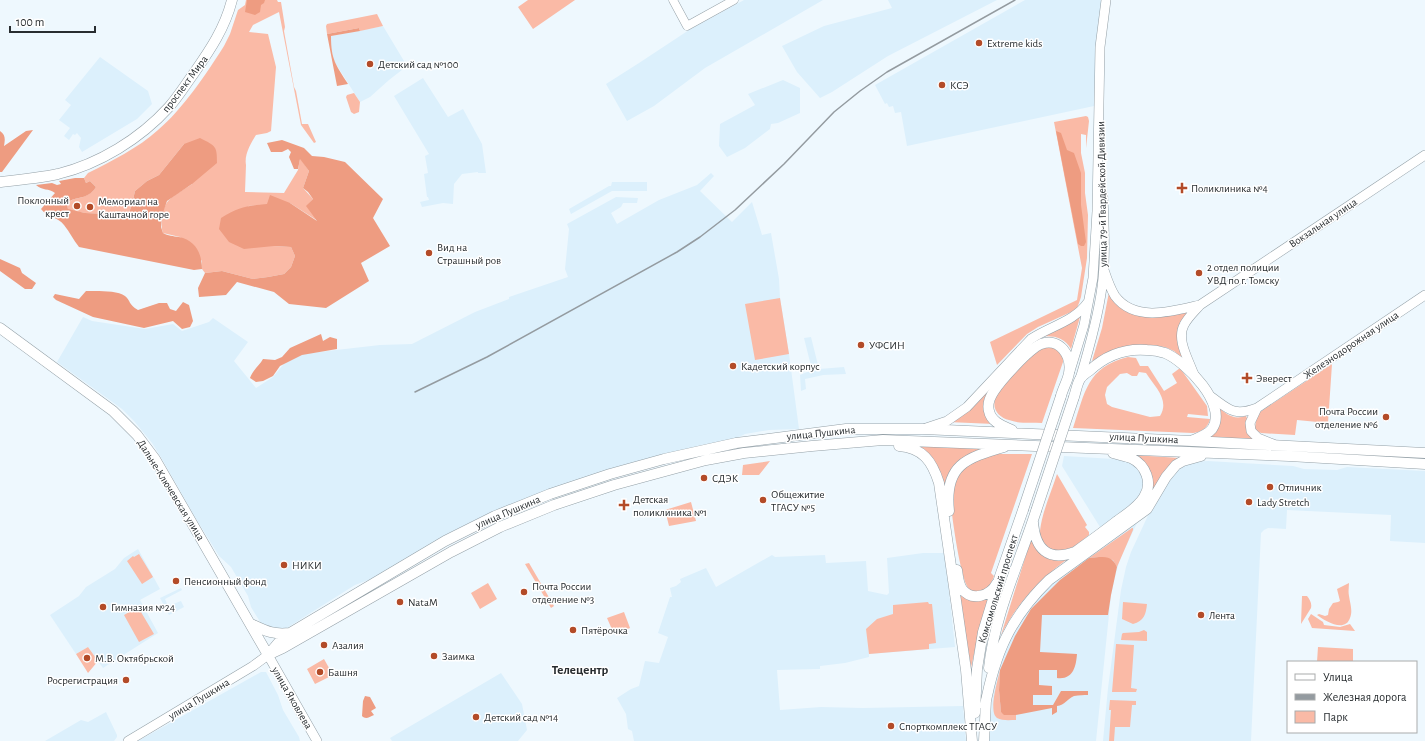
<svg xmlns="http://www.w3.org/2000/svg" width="1425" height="741" font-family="'Alegreya Sans',sans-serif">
<rect width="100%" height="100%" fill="#eef8fe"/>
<path fill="#dcf0fc" d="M744,0H823L705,68L654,106L627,121L606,84L639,63L689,30Z
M888,0H997L888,56L832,92L820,98L797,72L782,46L824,26L892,8Z
M1025,0H1102L1096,47L1094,106L907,146L901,112L895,113L893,106L889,107L887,103L885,104L875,85Z
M383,26L407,66L389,80L370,97L360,102L334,61L331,47V36Z
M100,57L148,91L152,104L137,119L82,152L79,147L81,138L77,133L75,135L73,134L69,140L64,136L70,128L59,120L71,105L65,100Z
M423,78L448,117L463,109L482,144L486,173H478V172L462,174L454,184L453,204L443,203L422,207L420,202L429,200L428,197H427L424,174L428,173L425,156L429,154L394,96Z
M783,80L800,88V113L778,123L771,124L770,129L745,148L727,157L719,146L720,124L755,105L748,94Z
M711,173L714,176L700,191L732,222L752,202L762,235L771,233L779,279L780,298L789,354L799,429L769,430L745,434L735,439L701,445L632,463L405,559L371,579L355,585L282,631L262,625L251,607L248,596L231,567L219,556L195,517L162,459L152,443L134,421L122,409L57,362L83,317L92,321L145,329L173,324L182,331L209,322L213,318L248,342L234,361L256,388L273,377L287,360L301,354L380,345L412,344L475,312L509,299V297L568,277L565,269L569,229L567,224L616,197L638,198L637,203H623L621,207L611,213L617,224L659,200L697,185Z
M612,182H647V191H612L571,214L569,209L609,186H611Z
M811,337L819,369L844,367L846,374L823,375L805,379L806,389L801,391L800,375L812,370L804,338Z
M1064,456L1114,459L1127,461L1136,464L1144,475L1142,497L1102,527H1100L1062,466Z
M1208,461L1293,466L1304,469L1337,470L1347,467L1425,471V543L1390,541L1391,515L1287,510L1286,529L1268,528L1264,530L1261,533L1251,741H1103L1108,688L1121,590L1126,567L1131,552L1151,509L1163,488L1178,468L1193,462Z
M1137,523L1120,559L1116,573L1111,595L1096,741H989L990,722L994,684L1006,644L1026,610L1051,583L1081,561Z
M138,549L160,589L140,600L158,633L103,668L88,647L76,654L50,615L79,596L86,587L115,569L124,558Z
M923,553H945L955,647L869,654V657L845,663L820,666V669L777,670L780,710L821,707L863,708L963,706L966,741H634L632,731L628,729L626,714L617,698L631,689L639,686L645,661L659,663L668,637L658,633L670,597H672L670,588L676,586L681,582L680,579L706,568L716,587L772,555L775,557L825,555L826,563L866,561L868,591L887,595L889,593L887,558Z
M181,588L182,590L165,599L168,606L181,601L184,607L169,615L160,598Z
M261,672H266L278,695L283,710L299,737L300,741H138Z
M501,673L522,704L527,730L518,741H392L390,738Z
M106,712L117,735V737L114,741H45L81,720L88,722Z"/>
<path fill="#fabaa6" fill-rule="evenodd" d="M246,0H277L278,2H281L285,27L284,31L294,87L296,91L302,124H308L316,142L314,143L301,125L279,12L253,25L249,32L268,34L276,67L271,131L267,133L256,135C251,143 244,155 246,165L245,192L284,193L298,170L300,158L309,171L303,188L313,199L307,206L318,221L290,203L248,206L274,246L291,247L295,256L291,267L284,274L268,277L253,279L222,271L205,273L202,269V261L180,237L163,233C160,225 162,207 169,200C175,194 185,189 192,184L184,144L159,175L147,181L135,191L132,204L127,219L109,214L85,213L68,210C65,199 76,199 83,197C88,195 93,192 96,187L90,181L86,183L84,178L88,173C112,161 138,148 158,130C182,110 207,73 224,46L230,34L238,10L245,5Z
M528,0H575L533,29L518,7Z
M377,14L383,26L360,31L359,28L327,34L326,26L327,24Z
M354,93L360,102L359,112L354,114L351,112L346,97L347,95Z
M1086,116L1088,117L1089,121L1086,148V135L1081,134V153L1085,173V193L1088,215L1087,258L1081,297L1079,303L1077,308L1071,312L1038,327L1027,334L997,365L990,342L1077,300L1082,268L1054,122Z
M1109,292L1130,312L1192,310L1185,317L1187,362L1174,351L1165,347L1155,346L1105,354L1092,361L1102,328Z
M780,298L789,354L755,360L745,304Z
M1080,317L1071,349C1064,336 1051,335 1037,337Z
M1043,346L1057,349L1063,358V362L1042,423C1031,422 1019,424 1009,420C1000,418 992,410 995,400C998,385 1031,356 1043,346Z
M1128,357L1136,358L1140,366H1148L1164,391L1177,383L1172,374L1180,368L1207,406L1208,416L1188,414L1187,417L1210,419C1208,428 1201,432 1193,433L1073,428C1085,392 1087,367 1128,357ZM1139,372L1146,373C1155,387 1170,400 1160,416L1150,417L1112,407L1107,404L1105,395L1107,387L1120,374L1127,373L1132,376H1137Z
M1332,364L1328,423L1297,420L1295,435L1261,433L1257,431L1255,428L1257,414Z
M989,389L994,424L948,422Z
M1218,406C1226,415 1234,420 1246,416C1251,426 1240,428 1254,440L1206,438Z
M917,445L981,449L974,452L946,485L943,486C939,467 934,455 917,445Z
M993,454H1032L991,573L994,576C991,586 982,597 970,590C961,585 952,517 951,505C951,495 955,481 960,472C967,461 981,458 993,454Z
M1133,455L1180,458L1151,495Z
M770,461L759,475H742L743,465Z
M1057,474L1087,525L1085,527L1089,532V535C1078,544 1059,561 1046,545C1042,541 1039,537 1040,531C1042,512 1051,493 1057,474Z
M691,502L696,521L669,526L665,510Z
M1132,528H1133V530L1117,567L1113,560L1099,557L1089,558Z
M1031,539L1040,552L1069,558C1041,578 1017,603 1001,635Z
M139,554L153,577L142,584L127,561L133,556L134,557Z
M529,563L554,606L551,608L525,564Z
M488,583L497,599L480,609L471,593Z
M1349,583C1349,587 1348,591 1349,596C1350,603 1353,611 1350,618C1345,633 1325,621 1317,615L1319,614L1325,616L1328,615L1329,609L1333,603L1338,602L1340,601L1337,589Z
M958,587L990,596L981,622L971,668Z
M1302,596H1307C1310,600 1312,603 1311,608L1301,624Z
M928,602L929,604H932L936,643L929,644V649L869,654L866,629L877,619L893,614V605Z
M1123,602L1147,604C1146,614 1144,621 1133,624L1122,619Z
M138,607L154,634L139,642L124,615Z
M624,612L630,628L614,634L607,618Z
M1311,614L1323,622L1324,625L1340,627L1350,624L1355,631L1312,628L1308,619Z
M1144,630L1147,632V641L1121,640L1122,634L1123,633L1139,632Z
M1116,644L1134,645L1131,688L1137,689L1136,692H1112Z
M88,647L98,661L88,673L76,654Z
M1318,647L1353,649V662H1317Z
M324,659L333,675L315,684L307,669Z
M1000,670L999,690L1001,712L1012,715H1016V720C1010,720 1002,721 997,718C988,712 998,679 1000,670Z
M1110,700L1136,701V705H1132L1130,727H1115L1114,741H1109L1111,710H1109Z"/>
<path fill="#ee9c81" d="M247,0H265L264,3L261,5L260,12L255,15L245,12Z
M359,28L360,31L331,36C331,60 336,65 348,84L337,86L327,34Z
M33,130L2,172H0V131C6,135 5,140 4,146L26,131Z
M1056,131L1061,133L1067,150L1074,153L1081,173V205L1086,242L1084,246H1081L1078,244Z
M200,138C216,146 217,146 217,163L192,184L167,201L162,216L161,227L163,233C168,236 173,236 179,237C195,240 202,253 202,269L194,270L79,247C73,240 70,232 64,225C58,217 47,217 41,209L55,193C49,188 42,191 36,185L52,183L57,185L61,184L59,181L75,178H84L86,183L90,181L96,187C93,192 89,195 83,197C76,199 65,199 68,209L85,213L109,214L127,219L132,204L135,191L147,181L159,175L184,144Z
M282,140L304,148L312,156L324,157L345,162L383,199L373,218L390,246L361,263L369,281L326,308L289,304L274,292L237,282L226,295L199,297L198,288L205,273L222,271L253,279L268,277L284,274L291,267L295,256L291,247L274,246L244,249L229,242L219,229L221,218C240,207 245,206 267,204L270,195L290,203L317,221L306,206L313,199L308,192L303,188L309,171L300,159L298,169H294L289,157L291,152L288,149L282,152H271L267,143Z
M0,259L20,268L22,273L36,283L32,289H25L0,271Z
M86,291C96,291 117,290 125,296C131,301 128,304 138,310L159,303H167L170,309L176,311L183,302L189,305L193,321L190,327L182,329L173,321L144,328L93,317L56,300L53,297L55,294L79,299Z
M321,334L323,341L330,337L337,339V349L302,355L280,366L273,376L263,381L256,382L250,378C252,371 259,366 263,359L275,360L282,357L290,348Z
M1099,557C1109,557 1113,558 1117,567L1111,595L1108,615H1042L1040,652L1077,654C1076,667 1073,680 1057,678V670H1039V685L1052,686V695H1033V705H1053L1061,691H1088V695C1084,695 1079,695 1074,696C1067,699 1065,705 1057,706V712L1052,715V708L1016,715H1004L1001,712L999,690L1000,670L1015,636L1031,609L1060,580L1089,558Z
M365,696L370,697L376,708L371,711L374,715C369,717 366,720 362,716L363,701Z"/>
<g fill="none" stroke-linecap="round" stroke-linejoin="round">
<g stroke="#94a0a7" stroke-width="9">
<path id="tertiary" d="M673,0L687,26L734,0"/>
</g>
<g stroke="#94a0a7" stroke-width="10">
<path id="secondary" d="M1104,270C1107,279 1110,288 1115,296C1135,323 1174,311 1200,305L1425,155
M1070,371L1084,325L1093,278L1097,211L1100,47L1106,0
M1194,375C1189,360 1176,340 1184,325C1188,317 1195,311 1200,305
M1080,379C1089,349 1098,318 1102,287C1106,257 1104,226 1103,195
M1210,396C1229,409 1233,417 1257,408L1425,295
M1257,408L1250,423L1251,431L1258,438L1273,444
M926,428L947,421L967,407L1031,339C1050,326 1074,322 1088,302
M128,741L253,666L268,655L317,741"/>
</g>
<g stroke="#94a0a7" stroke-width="11">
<path id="primary" d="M0,182C19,180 39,178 58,174C99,164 140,139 169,107C178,97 186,84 194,73C210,50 225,28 232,0
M0,328L113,411L137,435L155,459L268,655
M1074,397C1076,391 1077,384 1080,379C1082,376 1086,373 1089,371C1105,356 1124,348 1147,350C1153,350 1159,351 1165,353C1185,361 1229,405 1212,429C1207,435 1200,437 1193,440
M1012,430C1003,426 991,422 989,411C987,404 990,397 994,391C1002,379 1029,349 1041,344C1060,337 1072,356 1069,373C1068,380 1063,388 1061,396
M899,446C923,448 932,461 939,483L966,670L972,741
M949,511C944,465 966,458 1004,447
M1033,522C1035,549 1048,562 1075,552C1089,542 1103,532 1117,521C1127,514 1138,507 1144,497C1153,483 1146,465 1131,458C1126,456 1119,455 1113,453
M957,570C958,576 958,583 962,589C972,602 990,596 997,583
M251,624C266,631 273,635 290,633
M270,654L283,648L451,552L500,527L554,505L614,485L706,460L744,453L812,446L883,440L1289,456L1425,464
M268,655L279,642L290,633L445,541L495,516L550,494L610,474L664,459L736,443L846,429H923L1192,441L1425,453
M989,668C994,616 1020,561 1036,511
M985,706C995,653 1010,618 1049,580L1147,509L1166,477L1176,465L1183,461L1201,456
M975,713L977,669L983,632L1000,576L1023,510
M984,741L986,700"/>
</g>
<use href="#tertiary" stroke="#fff" stroke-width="8"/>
<use href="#secondary" stroke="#fff" stroke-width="9"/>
<use href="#primary" stroke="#fff" stroke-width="10"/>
<path stroke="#949ba0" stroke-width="1.5" d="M415,392L487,357L677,252L700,237L735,210L784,164L834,112L860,91L887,72L1015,0"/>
<g stroke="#94a0a7" stroke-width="11" stroke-linecap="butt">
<path id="primary-bridge" d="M1023,510L1061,396
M1036,511L1074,397"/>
</g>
<use href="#primary-bridge" stroke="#fff" stroke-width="10"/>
</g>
<g fill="#b34b28" stroke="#fff" stroke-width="1.5">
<circle cx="979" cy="43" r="4"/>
<circle cx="370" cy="64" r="4"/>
<circle cx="942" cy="85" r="4"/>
<path d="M1180 182h4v4h4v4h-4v4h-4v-4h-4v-4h4z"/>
<circle cx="77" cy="206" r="4"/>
<circle cx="90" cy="207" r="4"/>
<circle cx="429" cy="253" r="4"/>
<circle cx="1199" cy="273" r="4"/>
<circle cx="861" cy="345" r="4"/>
<circle cx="733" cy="366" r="4"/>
<path d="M1245 372h4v4h4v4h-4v4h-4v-4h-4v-4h4z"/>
<circle cx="1386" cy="417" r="4"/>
<circle cx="704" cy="478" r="4"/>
<circle cx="1270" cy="487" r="4"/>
<circle cx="763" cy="500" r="4"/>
<circle cx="1249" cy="502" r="4"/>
<path d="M622 499h4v4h4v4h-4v4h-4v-4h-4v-4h4z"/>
<circle cx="284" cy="565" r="4"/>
<circle cx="176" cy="581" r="4"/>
<circle cx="524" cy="592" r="4"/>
<circle cx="400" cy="602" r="4"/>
<circle cx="103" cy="607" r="4"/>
<circle cx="1201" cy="615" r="4"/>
<circle cx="573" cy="630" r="4"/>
<circle cx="324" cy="645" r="4"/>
<circle cx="434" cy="656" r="4"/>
<circle cx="87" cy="658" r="4"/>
<circle cx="320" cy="672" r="4"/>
<circle cx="126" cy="680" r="4"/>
<circle cx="476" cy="717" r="4"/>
<circle cx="891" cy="726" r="4"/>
</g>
<g text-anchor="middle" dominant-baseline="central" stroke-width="3" stroke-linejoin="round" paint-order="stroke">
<g font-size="11" fill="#282d30" stroke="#fff" text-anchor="start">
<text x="987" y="43">Extreme kids</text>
<text x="378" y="64">Детский сад №100</text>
<text x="950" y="85">КСЭ</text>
<text x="1191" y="188">Поликлиника №4</text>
<text x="69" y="200" text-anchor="end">Поклонный<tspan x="69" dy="13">крест</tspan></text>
<text x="98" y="201">Мемориал на<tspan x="98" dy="13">Каштачной горе</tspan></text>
<text x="437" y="247">Вид на<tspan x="437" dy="13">Страшный ров</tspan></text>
<text x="1207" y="267">2 отдел полиции<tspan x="1207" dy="13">УВД по г. Томску</tspan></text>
<text x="869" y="345">УФСИН</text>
<text x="741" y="366">Кадетский корпус</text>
<text x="1256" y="378">Эверест</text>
<text x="1378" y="411" text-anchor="end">Почта России<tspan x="1378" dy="13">отделение №6</tspan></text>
<text x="712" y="478">СДЭК</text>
<text x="1278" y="487">Отличник</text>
<text x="771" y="494">Общежитие<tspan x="771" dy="13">ТГАСУ №5</tspan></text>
<text x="633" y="499">Детская<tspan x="633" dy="13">поликлиника №1</tspan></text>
<text x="1257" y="502">Lady Stretch</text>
<text x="292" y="565">НИКИ</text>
<text x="184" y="581">Пенсионный фонд</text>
<text x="532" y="586">Почта России<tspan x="532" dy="13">отделение №3</tspan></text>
<text x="408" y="602">NataM</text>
<text x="111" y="607">Гимназия №24</text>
<text x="1209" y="615">Лента</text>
<text x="581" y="630">Пятёрочка</text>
<text x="332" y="645">Азалия</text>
<text x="442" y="656">Заимка</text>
<text x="95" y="658">М.В. Октябрьской</text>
<text x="328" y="672">Башня</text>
<text x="118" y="680" text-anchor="end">Росрегистрация</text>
<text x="484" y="717">Детский сад №14</text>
<text x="899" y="726">Спорткомплекс ТГАСУ</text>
</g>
<g font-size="11" fill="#282d30" stroke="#fff">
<text transform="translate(185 84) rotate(-53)">проспект Мира</text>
<text transform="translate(1102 194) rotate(-91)">улица 79-й Гвардейской Дивизии</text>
<text transform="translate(1323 223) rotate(-34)">Вокзальная улица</text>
<text transform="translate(1351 345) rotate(-34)">Железнодорожная улица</text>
<text transform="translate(821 433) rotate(-6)">улица Пушкина</text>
<text transform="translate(1144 438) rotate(3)">улица Пушкина</text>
<text transform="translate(171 490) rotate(58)">Дальне-Ключевская улица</text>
<text transform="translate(508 512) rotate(-23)">улица Пушкина</text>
<text transform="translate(998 589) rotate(-73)">Комсомольский проспект</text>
<text transform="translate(292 698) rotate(60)">улица Яковлева</text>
<text transform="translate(199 699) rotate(-31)">улица Пушкина</text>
</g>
<g font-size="13" font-weight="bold" fill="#282d30" stroke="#fff">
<text x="580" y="670">Телецентр</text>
</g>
</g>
<rect x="1287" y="661" width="130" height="72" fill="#ffffff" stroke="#a9abac"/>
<rect x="1295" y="674" width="20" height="6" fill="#ffffff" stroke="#a9abac"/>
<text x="1323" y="681" font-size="12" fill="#282d30">Улица</text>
<rect x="1295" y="694" width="20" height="6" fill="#949ba0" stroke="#a9abac"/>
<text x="1323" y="701" font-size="12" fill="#282d30">Железная дорога</text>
<rect x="1295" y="711" width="20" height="12" fill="#fabaa6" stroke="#a9abac"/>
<text x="1323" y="721" font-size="12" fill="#282d30">Парк</text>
<path d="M10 26v6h85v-6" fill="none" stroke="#282d30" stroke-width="2"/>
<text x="16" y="26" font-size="12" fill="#282d30" stroke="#ffffff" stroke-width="3" paint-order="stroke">100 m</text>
</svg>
